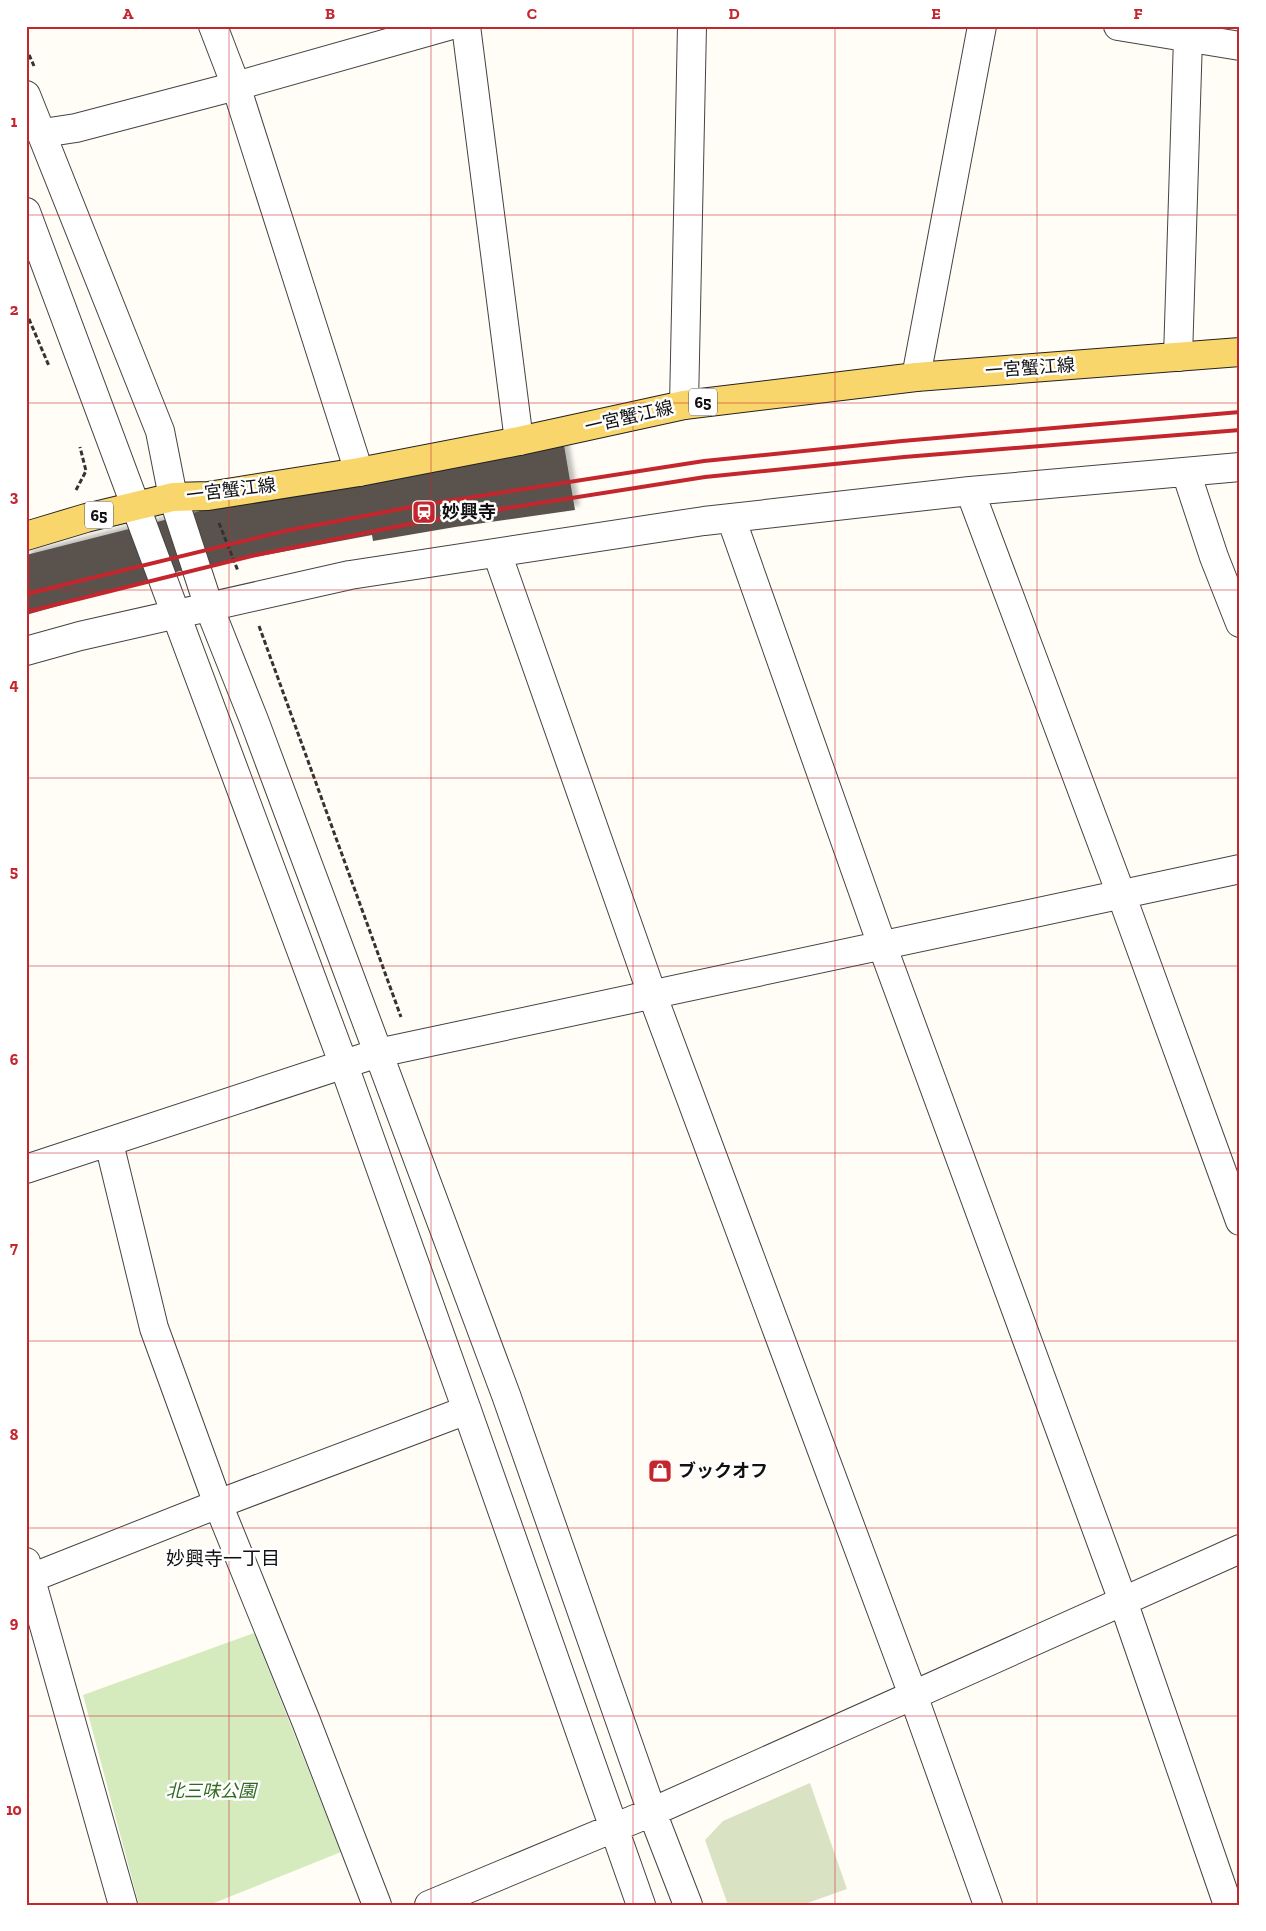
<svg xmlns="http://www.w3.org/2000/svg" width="1266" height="1931" font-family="'Zilla Slab','Noto Sans JP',serif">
<defs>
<filter id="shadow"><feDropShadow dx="4.5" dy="-4.5" stdDeviation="2.5" flood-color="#0004"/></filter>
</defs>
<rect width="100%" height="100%" fill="#fffdf5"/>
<path fill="#d5ebbd" d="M254,1633L341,1852L209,1905H139L83,1695Z"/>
<path fill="#d9e3c4" d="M810,1783L847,1889L802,1905H728L705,1840L723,1821Z"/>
<path fill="#5a524d" filter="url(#shadow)" d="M563,439L575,510L455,527L373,541L372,535L180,571L26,615V555L208,509Z"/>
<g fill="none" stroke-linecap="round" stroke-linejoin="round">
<g stroke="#444" stroke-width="30">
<path id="minor" d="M213,26L236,86L359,472
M466,26L519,441
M1118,26L1240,46
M26,95L160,431L173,497L209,607L254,720L506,1395L652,1812L688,1905
M43,133L76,128L236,86L448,26
M26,212C133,495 239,777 342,1060C444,1341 541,1623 641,1905
M1178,357L1188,38L1190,26
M916,377L982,26
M684,405L692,26
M1186,472L1214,557L1240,623
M970,491L1121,894L1240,1221
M731,518L882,945L1123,1601L1228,1905
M497,553L652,994L913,1695L988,1905
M26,651L80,636L350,575L704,521L970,491L1240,467
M109,1143L154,1328L218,1504L306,1721L377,1905
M26,1169L378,1053L1240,869
M26,1562L123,1905
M31,1578L218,1504L467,1410
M429,1905L652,1812L1240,1549"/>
</g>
<g stroke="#222" stroke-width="30">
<path id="major" d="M26,536L86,518L173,497L208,496L359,472L519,441L684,405L916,377L1240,352"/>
</g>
<path stroke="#333" stroke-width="3" stroke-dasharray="5 2.5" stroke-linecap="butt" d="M26,48L34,66
M26,312L49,366
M76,490L86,471L80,447
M219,523L238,571
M259,626L401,1017"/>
<use href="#minor" stroke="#fff" stroke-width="28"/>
<use href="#major" stroke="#f9d66b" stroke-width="28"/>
<path stroke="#c4262e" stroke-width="4" d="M26,594L285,531L422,505L704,461L902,441L1240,412
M26,612L256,555L425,521L705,477L904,457L1240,430"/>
</g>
<path fill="none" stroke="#c4262e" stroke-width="1" stroke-opacity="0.55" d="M229,26V1905M431,26V1905M633,26V1905M835,26V1905M1037,26V1905M26,215H1240M26,403H1240M26,590H1240M26,778H1240M26,966H1240M26,1153H1240M26,1341H1240M26,1528H1240M26,1716H1240"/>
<defs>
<g id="station-square" transform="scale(1.25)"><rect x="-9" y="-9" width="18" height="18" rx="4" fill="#c4262e" stroke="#fff"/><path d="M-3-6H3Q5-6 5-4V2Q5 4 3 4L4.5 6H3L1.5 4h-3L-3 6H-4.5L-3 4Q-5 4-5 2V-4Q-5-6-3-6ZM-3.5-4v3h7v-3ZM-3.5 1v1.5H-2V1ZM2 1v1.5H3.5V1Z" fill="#fff"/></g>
<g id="shop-square" transform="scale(1.25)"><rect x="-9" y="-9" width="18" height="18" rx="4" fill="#c4262e" stroke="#fff"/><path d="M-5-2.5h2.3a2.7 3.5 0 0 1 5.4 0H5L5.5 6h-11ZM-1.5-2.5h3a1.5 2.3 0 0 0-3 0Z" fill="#fff"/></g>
</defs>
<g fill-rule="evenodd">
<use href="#station-square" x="424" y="512"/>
<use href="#shop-square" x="660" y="1471"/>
</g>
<g text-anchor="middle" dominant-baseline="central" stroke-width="5" stroke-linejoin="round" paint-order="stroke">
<g fill="#fff" stroke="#585858" stroke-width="1">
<rect x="689" y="388.5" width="28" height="27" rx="4"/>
<rect x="85" y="501.5" width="28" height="27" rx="4"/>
</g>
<g font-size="16" font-weight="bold" fill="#111">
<text x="703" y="402">65</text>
<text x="99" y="515">65</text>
</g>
<g font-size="18" fill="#111" stroke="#fff">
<text transform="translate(1030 368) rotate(-4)">一宮蟹江線</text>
<text transform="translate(629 417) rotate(-13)">一宮蟹江線</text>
<text transform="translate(231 490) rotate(-7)">一宮蟹江線</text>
</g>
<g font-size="18" font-weight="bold" fill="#111" stroke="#fff" text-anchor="start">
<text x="442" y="512">妙興寺</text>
<text x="678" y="1471">ブックオフ</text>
</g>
<g font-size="18" font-style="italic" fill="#2f6b1f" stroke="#fff">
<text x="211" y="1791">北三味公園</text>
</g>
<g font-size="19" fill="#111" stroke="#fff">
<text x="223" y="1558">妙興寺一丁目</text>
</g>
</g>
<rect width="1266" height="1931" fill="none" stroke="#ffffff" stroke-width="55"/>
<rect x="28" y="28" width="1210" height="1876" fill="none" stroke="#c4262e" stroke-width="2"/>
<g font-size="16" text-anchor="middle" font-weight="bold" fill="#c4262e">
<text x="128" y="19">A</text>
<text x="330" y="19">B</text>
<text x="532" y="19">C</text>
<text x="734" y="19">D</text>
<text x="936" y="19">E</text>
<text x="1138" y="19">F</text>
<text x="14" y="127">1</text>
<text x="14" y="315">2</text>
<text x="14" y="502">3</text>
<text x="14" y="690">4</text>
<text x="14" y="877">5</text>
<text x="14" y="1065">6</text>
<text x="14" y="1253">7</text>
<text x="14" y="1440">8</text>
<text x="14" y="1628">9</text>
<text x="14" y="1815">10</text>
</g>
</svg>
